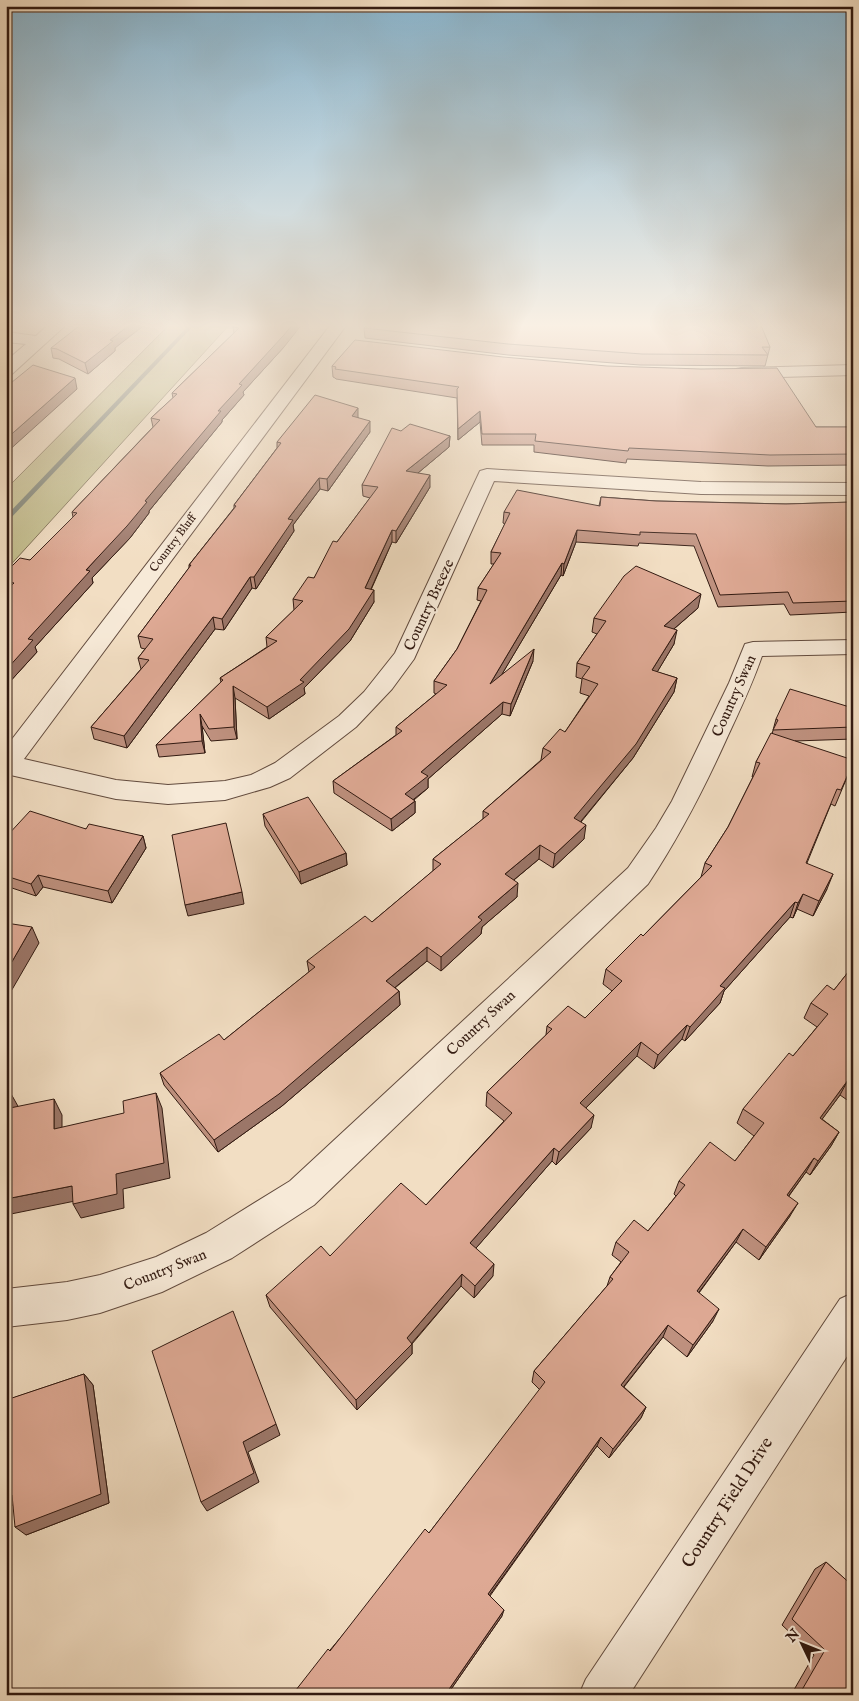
<svg xmlns="http://www.w3.org/2000/svg" width="859" height="1701" font-family="'IM FELL English',serif">
<rect width="100%" height="100%" fill="#f2dec3"/>
<filter id="stains"><feTurbulence type="fractalNoise" baseFrequency=".004" numOctaves="4"/><feColorMatrix values="0 0 0 0 .2 0 0 0 0 .09 0 0 0 0 .02 0 0 0 .5 -.17"/></filter>
<radialGradient id="worn" r=".72"><stop offset=".6" stop-color="#630" stop-opacity="0"/><stop offset="1" stop-color="#630" stop-opacity=".3"/></radialGradient>
<path fill="#c3bf8e" stroke="#7a6c50" d="M171,323H231L6,570V489Z"/>
<g fill="none" stroke-linecap="round" stroke-linejoin="round">
<path fill="#727b70" fill-rule="evenodd" d="M191,323H196L8,521L6,522V516Z"/>
<g stroke="#624b3e" stroke-width="2">
<path id="minor" d="M50,323H68L12,374L6,375V361L26,344L6,342V332L36,336Z
M332,323H348L24,759L116,780L168,785L225,781L251,775L275,763L339,716L364,692L395,653L480,471L487,469L701,482L853,483V495L701,494L494,481L414,659L392,689L356,727L290,778L270,787L225,800L168,804L116,799L6,774V747Z
M853,365V375L742,378L736,377L734,373L736,369L742,368Z
M853,640V654L762,656C752,685 739,712 726,740C703,791 679,837 648,884L314,1205L232,1258L162,1292L100,1313L67,1320L6,1327V1289L67,1282L100,1275L156,1257L206,1233L290,1181L628,868L656,828L672,801L729,683L745,644L753,642Z
M853,1293V1347L629,1695H579L586,1679L840,1299Z"/>
</g>
<use href="#minor" fill="#f7ead8" fill-rule="evenodd"/>
</g>
<path fill="#bf917f" stroke="#321a11" d="M237,323L284,347L243,392L244,395L222,420V422L149,511V513L130,538L92,578L93,583L35,647L37,652L6,686V572L30,560L73,517L72,512L153,427L151,418L173,398L172,393L234,333L233,327Z
M364,328L770,347L765,366L640,365L508,355L365,338Z
M51,348H115V351L88,374L59,359L53,358Z
M332,366L816,427H853V465L768,466L627,459L626,463L534,452V445H482L480,422L458,440L457,398L336,379L335,378L333,377Z
M358,417L370,432L328,491L320,489L293,525L294,531L256,589L252,588L224,630L215,629L127,748L94,739L91,727L141,669L138,658L145,649L141,648L138,636L189,568V565L234,508V505L277,448V442Z
M401,431L450,436L449,447L418,473L430,487L396,543L392,542L371,590L374,602L350,641L304,688L305,694L269,719L235,698L237,739L211,741L202,726L205,753L159,757L156,745L221,682L220,678L267,647L266,637L294,610L293,599L314,578L337,542L370,498L363,496L362,485Z
M601,497L656,501L786,504L853,502V612L790,615L784,604L718,607L694,546L639,543L638,546L576,542L563,576L561,575L502,674L533,661L510,716L502,714L428,779V788L414,800L415,801V813L392,831L334,793L333,781L396,735V727L436,694L434,693V681L457,649L481,601L477,600L478,588L494,564H491V552L505,524L503,523L504,512L599,506Z
M698,608L674,629V644L657,672L677,678L674,692L633,758L581,822L584,839L553,868L539,859L514,880L517,897L482,927L481,934L441,971L427,961L395,988L399,991L400,1005L282,1106L218,1152L164,1085L160,1073L224,1040L309,972L307,961L372,922L433,871V859L483,819V811L541,760L543,748L565,732L589,696L580,693L582,679L576,677L577,663L597,634L592,632L594,618Z
M853,708V739L795,741L853,763L835,806L831,804L807,863L827,889L813,916L797,909L793,918L790,917L724,991L720,1003L685,1041L682,1039L654,1069L637,1056L586,1108L591,1128L556,1165L552,1161L476,1248L493,1276L474,1298L461,1286L412,1344V1354L357,1410L270,1307L266,1295L330,1256L426,1205L504,1121L486,1106L487,1092L546,1035L547,1026L585,1018L612,991L603,984L606,969L643,936L701,877L705,863L728,827L753,777H752L756,762L772,734L776,719Z
M263,814L346,853L347,865L301,884L265,826Z
M86,829L143,836L146,848L112,903L43,887L36,896L6,886V837Z
M853,966V1104L840,1095L822,1119L839,1132L831,1146L810,1175L806,1172L789,1196L790,1216L759,1260L736,1242L699,1293L713,1321L687,1357L663,1337L624,1387L646,1407L641,1418L609,1458L597,1446L490,1596L502,1616L447,1695H292L429,1533L540,1390L532,1382L534,1371L607,1286L610,1277L621,1262L612,1255L616,1242L648,1231L676,1196L674,1194L679,1181L735,1161L754,1136L737,1123L743,1109L793,1056L817,1027L804,1018L811,1003L834,990Z
M84,1374L93,1385L109,1503L26,1535L13,1505H6V1393L10,1397V1399Z
M826,1562L848,1582L853,1573V1695H791L814,1655L782,1625L815,1569Z"/>
<path fill="#9b7668" stroke="#321a11" d="M132,323H147L115,348V351L88,374L85,363L110,340Z
M294,323H303L284,347L243,392L244,395L222,420V422L149,511V513L130,538L92,578L93,583L35,647L37,652L6,686V670L28,639L145,501L239,384Z
M75,378L77,389L6,453V439Z
M358,408V419L352,416Z
M480,411V422L458,440V429Z
M370,421V432L328,491L327,479Z
M450,436L449,447L406,483V471Z
M430,475V487L396,543V531Z
M319,478L320,489L293,525L294,531L256,589L254,577L288,519Z
M392,530V542L366,600L365,588Z
M577,530L576,542L563,576L564,564Z
M562,563L561,575L489,696L490,684Z
M250,577L252,588L224,630L222,619Z
M374,590V602L350,641L304,688L305,694L269,719L267,707L300,680Z
M701,594L698,608L661,640L664,626Z
M213,617L215,629L127,748L124,736Z
M677,630L674,644L650,684L652,670Z
M534,649L533,661L510,716L511,704Z
M677,678L674,692L633,758L572,832L574,818Z
M233,686L235,698L237,739L234,727Z
M503,702L502,714L428,779V788L405,806V794L421,772Z
M200,714L202,726L205,753L202,741Z
M415,801V813L392,831L391,819Z
M586,825L584,839L553,868L555,854Z
M143,836L146,848L112,903L108,891Z
M540,845L539,859L504,888L505,874Z
M346,853L347,865L301,884L299,872Z
M833,874L827,889L813,916L819,901Z
M38,875L43,887L36,896L31,884Z
M518,883L517,897L482,927L481,934L441,971V957L478,917Z
M242,892L244,904L188,916L185,905Z
M803,894L797,909L793,918L798,903Z
M795,902L790,917L724,991L720,1003L685,1041L690,1027L720,986Z
M32,927L39,943L6,1000V972Z
M427,947V961L387,994L386,981Z
M399,991L400,1005L282,1106L218,1152L214,1140Z
M687,1025L682,1039L654,1069L658,1055Z
M641,1042L637,1056L577,1117L580,1103Z
M848,1080L840,1095L812,1133L820,1118Z
M10,1092L19,1108H10Z
M156,1093L162,1108L170,1178L123,1189L124,1208L81,1218L73,1204L116,1174Z
M54,1099L62,1115V1144L54,1129Z
M594,1115L591,1128L556,1165L559,1152Z
M839,1132L831,1146L810,1175L818,1161Z
M554,1148L552,1161L470,1255V1243Z
M814,1158L806,1172L779,1209L787,1195Z
M72,1186L80,1200L6,1215V1199Z
M798,1203L790,1216L759,1260L766,1247Z
M743,1229L736,1242L691,1303L697,1291Z
M494,1264L493,1276L474,1298L475,1286Z
M462,1274L461,1286L411,1344H412V1354L357,1410L356,1400L407,1338Z
M719,1309L713,1321L687,1357L693,1345Z
M668,1325L663,1337L617,1395L621,1385Z
M84,1374L93,1385L109,1503L26,1535L15,1527Z
M6,1393L10,1397L7,1415L6,1414Z
M646,1407L641,1418L609,1458L613,1449Z
M276,1424L280,1435L248,1452L259,1482L207,1511L201,1502L243,1442Z
M601,1437L597,1446L486,1600L488,1594Z
M504,1610L502,1616L447,1695H445Z"/>
<path fill="#dea994" stroke="#321a11" d="M83,323H132L110,340L113,341L85,363L57,349L51,348Z
M237,323H294L283,336L239,384L242,385L218,411H221L145,501L147,502L127,526L86,570L90,571L28,639L33,640L6,670V591L14,583L6,581V572L20,558L30,560L77,513L72,512L160,420L151,418L177,394L172,393L239,328L233,327Z
M369,323H760L770,347H762L768,355L642,354L508,344L364,328Z
M355,340L503,357L607,366L701,369L777,368L816,427H853V454L770,455L629,448L628,451L535,441L536,434H482L480,411L458,429L457,389L459,387L335,369L336,367L332,366Z
M33,365L75,378L6,439V389L8,388H6V387Z
M315,395L358,408L352,416L370,421L327,479L319,478L288,519L293,520L254,577H250L222,619L213,617L124,736L91,727L149,660L138,658L153,639L138,636L191,565H189L236,506L234,505L281,443L277,442Z
M410,424L450,436L406,471L430,475L396,531L392,530L365,588L374,590L349,629L300,680L304,682L267,707L233,686L234,727L209,729L200,714L202,741L156,745L223,680L220,678L277,641L266,637L303,601L293,599L308,577L314,578L333,541L337,542L378,487L362,485L392,428L401,431Z
M517,490L600,506L601,497L656,501L786,504L853,502V601L793,603L788,592L720,595L696,534L640,532V535L577,530L564,564L562,563L490,684L534,649L511,704L503,702L421,772L428,776L405,794L415,801L391,819L333,781L402,731L396,727L447,685L434,681L457,649L487,590L478,588L501,553L491,552L510,513L504,512Z
M636,566L701,594L664,626L677,630L652,670L677,678L636,744L574,818L586,825L555,854L540,845L505,874L518,883L478,917L482,920L441,957L427,947L386,981L399,991L279,1094L214,1140L160,1073L219,1034L224,1040L315,967L307,961L365,916L372,922L441,864L433,859L489,814L483,811L551,752L543,748L560,729L565,732L598,684L582,678L590,667L577,663L606,621L594,618L624,576Z
M790,689L853,708V727L773,730L778,720L776,719Z
M771,733L853,760V763L841,790L837,789L806,863L833,874L819,901L803,894L798,903L795,902L720,986L725,988L690,1027L687,1025L658,1055L641,1042L580,1103L594,1115L559,1152L554,1148L470,1243L494,1264L475,1286L462,1274L407,1338L412,1344L356,1400L266,1295L321,1246L330,1256L401,1183L426,1205L512,1113L487,1092L552,1029L547,1026L568,1006L585,1018L622,981L606,969L641,934L643,936L712,866L705,863L728,827L760,763L756,762Z
M308,797L346,853L299,872L263,814Z
M30,811L86,829L89,824L143,836L108,891L38,875L31,884L6,876V837Z
M226,823L242,892L185,905L172,835Z
M6,923L32,927L6,972Z
M853,966V1083L848,1080L820,1118L839,1132L818,1161L814,1158L787,1195L798,1203L766,1247L743,1229L697,1291L719,1309L693,1345L668,1325L621,1385L646,1407L613,1449L601,1437L488,1594L504,1610L445,1695H292L328,1649L330,1651L425,1529L429,1533L545,1382L534,1371L613,1279L610,1277L629,1252L616,1242L634,1220L648,1231L685,1185L679,1181L710,1142L735,1161L764,1123L743,1109L789,1053L793,1056L828,1014L811,1003L827,985L834,990Z
M10,1092V1108L54,1099V1129L124,1113L123,1101L156,1093L164,1163L116,1174L117,1194L73,1204L72,1186L6,1199V1093Z
M233,1311L276,1424L243,1442L254,1473L201,1502L152,1351Z
M84,1374L101,1494L15,1527L12,1495H6V1400Z
M826,1562L853,1586V1695H799L825,1650L792,1619Z"/>
<linearGradient id="sky" x2="0" y2="1"><stop stop-color="#89b7d2"/><stop offset="0.58" stop-color="#f9f0e4"/><stop offset="1" stop-color="#f9f0e4" stop-opacity="0"/></linearGradient>
<rect width="859" height="561" fill="url(#sky)"/>
<g text-anchor="middle" dominant-baseline="central" stroke-width="4.5" stroke-linejoin="round" paint-order="stroke">
<g font-size="12" fill="#321a11" stroke="#f7ead8">
<text transform="translate(173 543) rotate(-53)">Country Bluff</text>
</g>
<g font-size="15" fill="#321a11" stroke="#f7ead8">
<text transform="translate(429 605) rotate(-65)">Country Breeze</text>
<text transform="translate(734 696) rotate(-66)">Country Swan</text>
<text transform="translate(481 1023) rotate(-43)">Country Swan</text>
<text transform="translate(165 1270) rotate(-22)">Country Swan</text>
</g>
<g font-size="18" fill="#321a11" stroke="#f7ead8">
<text transform="translate(728 1503) rotate(-57)">Country Field Drive</text>
</g>
</g>
<rect width="859" height="1701" fill="none" stroke="#f2dec3" stroke-width="25"/>
<rect x="8" y="8" width="844" height="1686" fill="none" stroke="#321a11" stroke-width="2.5"/>
<rect x="12" y="12" width="834" height="1676" fill="none" stroke="#321a11"/>
<g transform="translate(802 1644) rotate(313)" stroke="#f7ead8" stroke-width="4" paint-order="stroke">
<path d="M0-4L9 19L0 12L-9 19Z" fill="#321a11"/>
<text y="-8" font-size="14" font-weight="bold" text-anchor="middle" fill="#321a11">N</text>
</g>
<rect width="100%" height="100%" filter="url(#stains)"/>
<rect width="100%" height="100%" fill="url(#worn)"/>
</svg>
